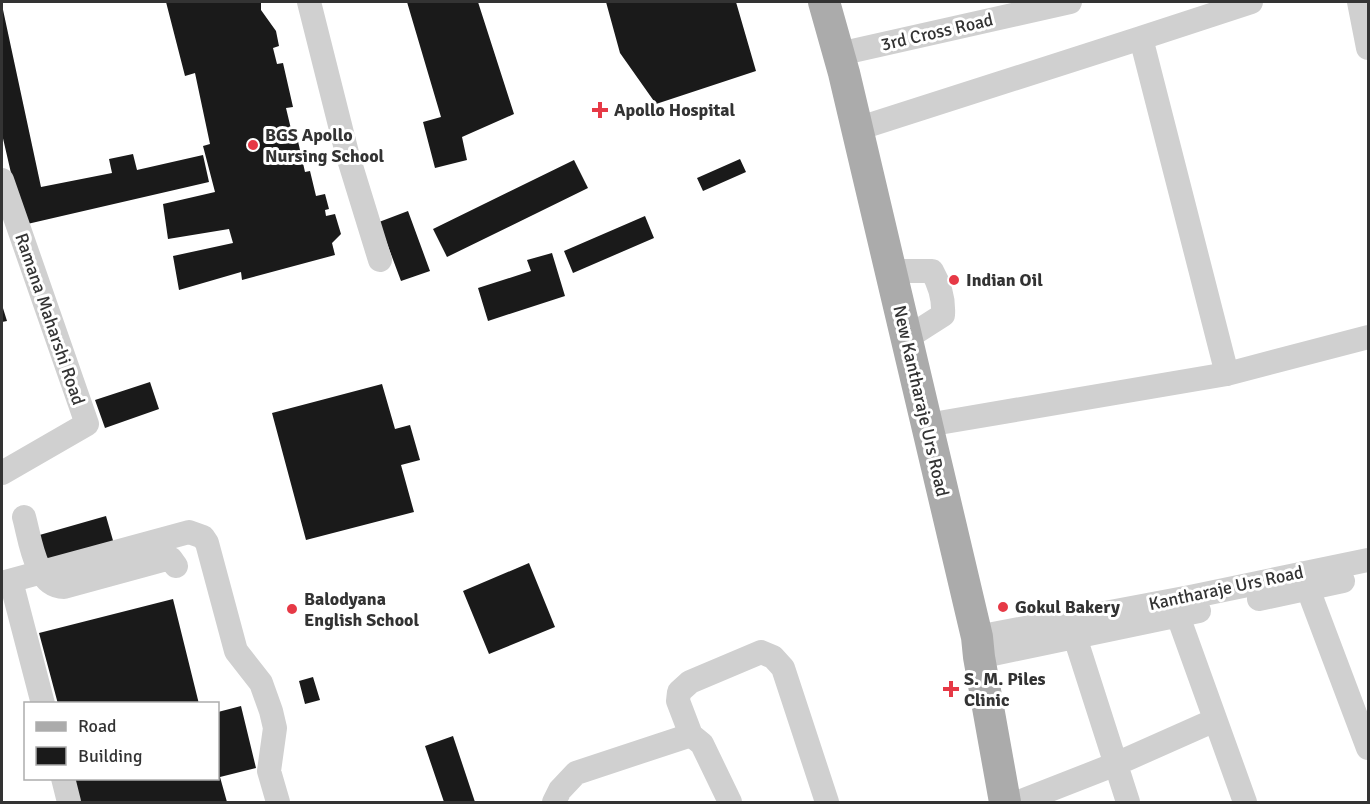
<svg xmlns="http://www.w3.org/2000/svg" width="1370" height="804" font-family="Signika,sans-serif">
<rect width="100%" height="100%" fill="#fff"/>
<path fill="#1a1a1a" d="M166,2H261V10L276,31L279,46L273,48L277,64L283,63L293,107L286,108L291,129L295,128L305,172L310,171L316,196L325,194L329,209L325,210L326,216L335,214L341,234L332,243L335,255L242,280L241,272L179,290L173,256L233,243L229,229L168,239L163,204L215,192L203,146L210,144L195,73L185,76Z
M407,2H478L514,114L462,137L467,160L435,168L423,122L441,117Z
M606,2H736L756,71L656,104L620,53Z
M2,5L41,187L112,173L109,159L133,154L137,170L203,155L209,182L23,225L2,134Z
M740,159L746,172L703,191L697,178Z
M574,160L588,188L447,257L433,229Z
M408,211L430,271L401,281L379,222Z
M645,216L654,238L573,273L564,251Z
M552,253L565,296L488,321L478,288L531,271L527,260Z
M2,305L7,321L2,322Z
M150,382L159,409L105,428L95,400Z
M382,384L395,429L410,425L420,460L401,465L414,512L306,540L272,413Z
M106,516L116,551L46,571L36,536Z
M529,563L555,627L489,654L463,591Z
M173,599L199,704H58L39,633Z
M313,677L320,700L305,704L299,681Z
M241,706L256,768L220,777L227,802H76L69,778H218V712Z
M453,736L475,802H444L425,746Z"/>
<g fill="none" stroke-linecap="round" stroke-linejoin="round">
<path stroke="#d0d0d0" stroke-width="24" d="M309,2L347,153L380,260
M1359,2L1368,48
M839,54L1070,2
M857,129L1141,38
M2,180L87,424L2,473
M891,271H932C940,285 944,300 943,315L907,338
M1227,374L1141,38L1251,2
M927,425L1227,374L1368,337
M24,517C30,538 35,587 64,587L163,560L171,559L176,566
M1304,573L1308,589L1368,748
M11,581L43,704
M2,583L189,532L203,537L207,543L236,651L261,683L271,711L275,728L269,771L278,802
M1259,599L1343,581
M1178,616L1245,802
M977,637L1190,597L1368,560
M1075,637L1128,802
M979,657L1199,611
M63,778L69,802
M554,802L560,790L576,773L691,735
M730,802L702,744L691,735L678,701L679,692L690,682L761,652L773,657L783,668L827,802
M1019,802L1116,764L1215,720"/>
<path stroke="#ababab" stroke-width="32" d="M824,2L844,73L977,637L979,657L1005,802"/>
</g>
<g fill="#e63946" stroke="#fff" stroke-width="2">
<path d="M597 101h6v6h6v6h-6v6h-6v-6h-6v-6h6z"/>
<circle cx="253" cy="145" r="6"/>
<circle cx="954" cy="280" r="6"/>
<circle cx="1003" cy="607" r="6"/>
<circle cx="292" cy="609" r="6"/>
<path d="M948 680h6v6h6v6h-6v6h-6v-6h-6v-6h6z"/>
</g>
<g text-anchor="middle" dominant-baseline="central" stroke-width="6" stroke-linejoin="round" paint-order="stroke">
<g font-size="18" fill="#333" stroke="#fff">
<text transform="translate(937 32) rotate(-13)">3rd Cross Road</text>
<text transform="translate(50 319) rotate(71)">Ramana Maharshi Road</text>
<text transform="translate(921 401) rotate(77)">New Kantharaje Urs Road</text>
<text transform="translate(1226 588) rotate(-12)">Kantharaje Urs Road</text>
</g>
<g font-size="18" font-weight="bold" fill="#333" stroke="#fff" text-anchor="start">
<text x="614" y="110">Apollo Hospital</text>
<text x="265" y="135">BGS Apollo<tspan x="265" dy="21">Nursing School</tspan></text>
<text x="966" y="280">Indian Oil</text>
<text x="304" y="599">Balodyana<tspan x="304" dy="21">English School</tspan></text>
<text x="1015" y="607">Gokul Bakery</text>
<text x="964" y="679">S. M. Piles<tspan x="964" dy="21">Clinic</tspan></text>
</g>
</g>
<rect width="1370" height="804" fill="none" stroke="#333333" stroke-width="6"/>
<rect x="24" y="702" width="195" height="78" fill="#ffffff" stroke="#adadad" stroke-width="1.5"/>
<rect x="36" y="722" width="30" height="9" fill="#ababab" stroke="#adadad" stroke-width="1.5"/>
<text x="78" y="732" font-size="18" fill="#333333">Road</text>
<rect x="36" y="747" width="30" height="18" fill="#1a1a1a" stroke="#adadad" stroke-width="1.5"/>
<text x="78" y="762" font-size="18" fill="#333333">Building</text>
</svg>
